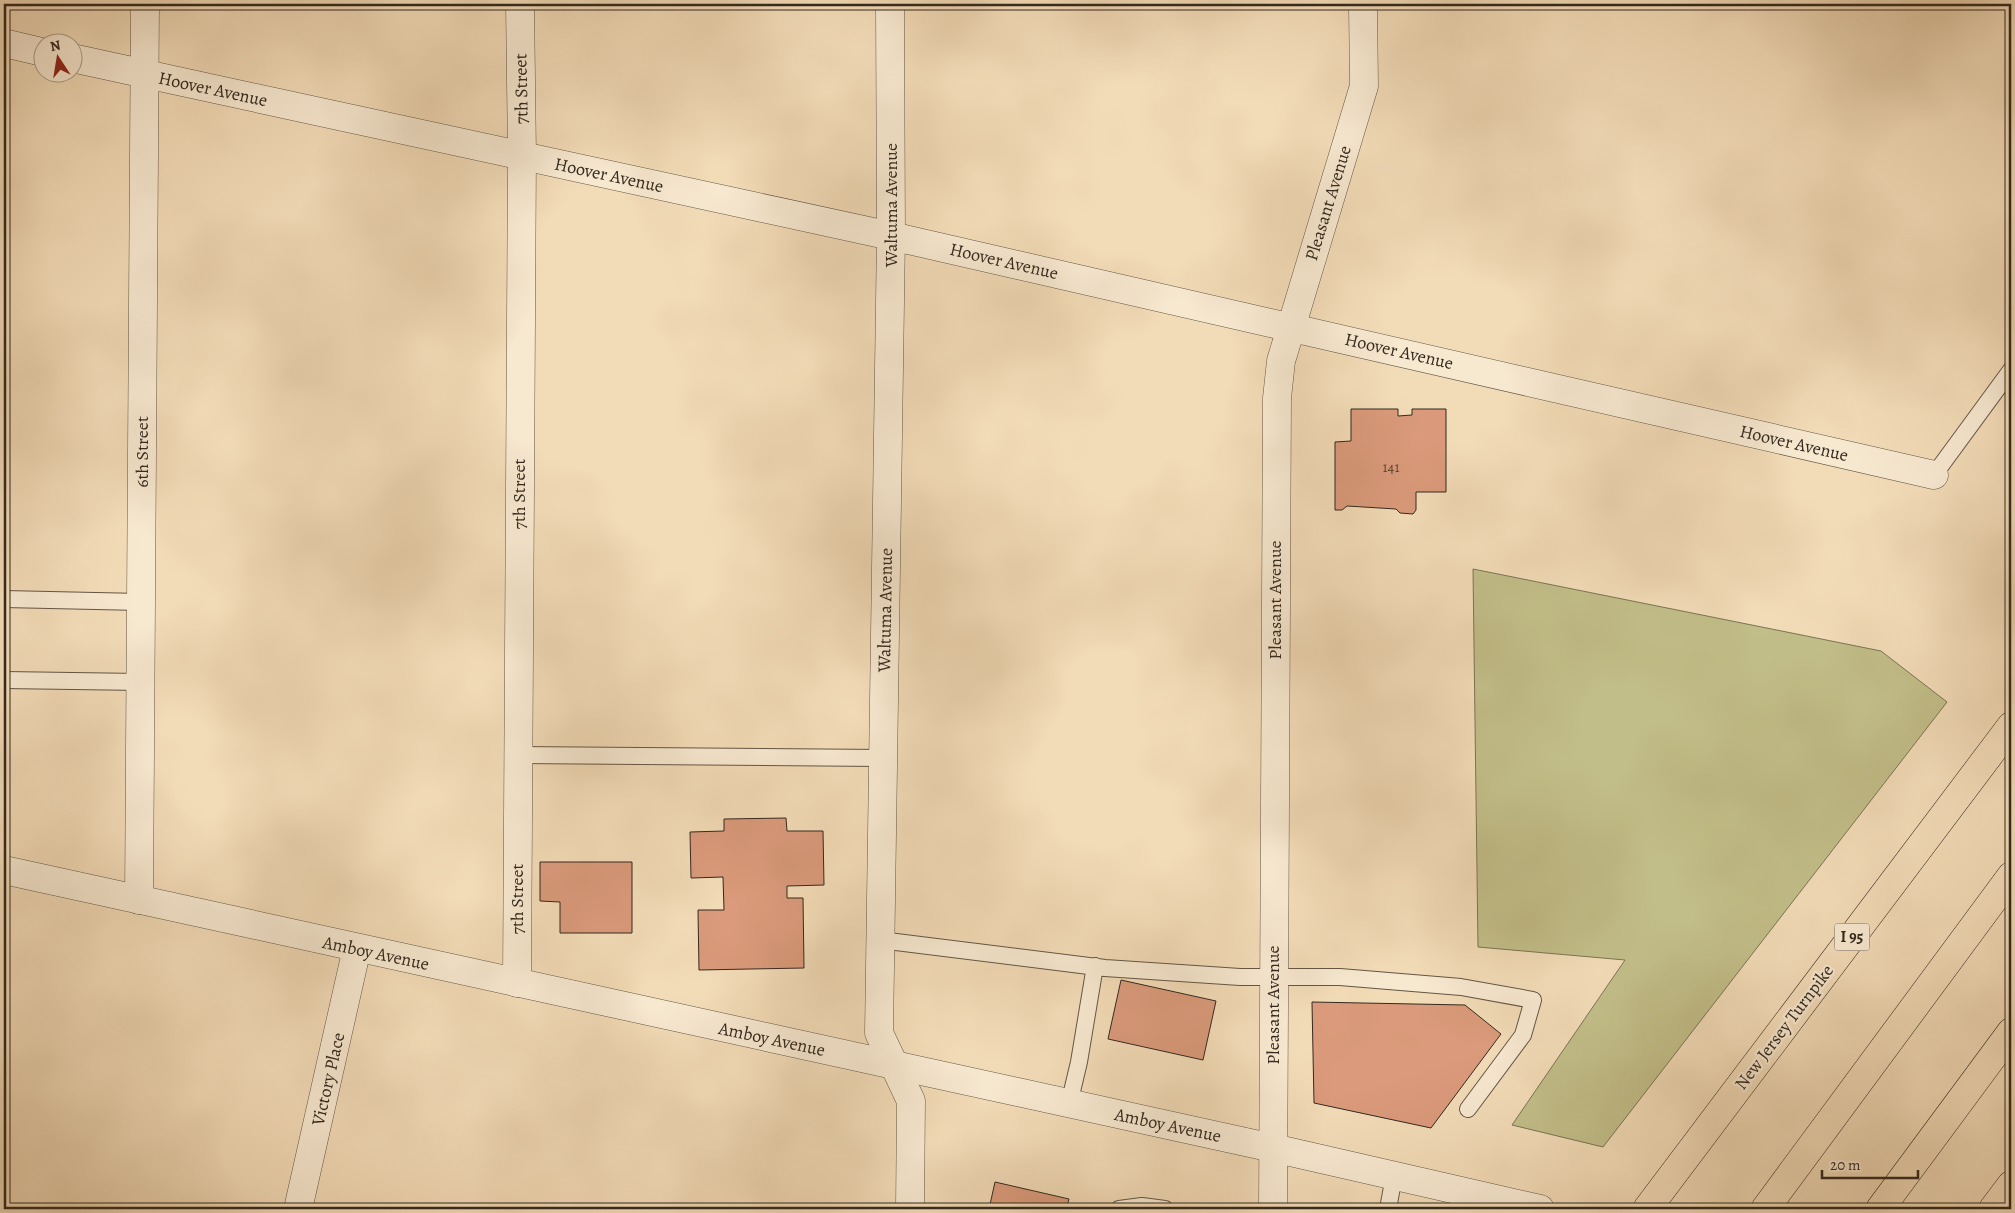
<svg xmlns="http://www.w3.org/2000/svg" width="2015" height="1213" font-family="Alegreya,serif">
<rect width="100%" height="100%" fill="#f2dbb7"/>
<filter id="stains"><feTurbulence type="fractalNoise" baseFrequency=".004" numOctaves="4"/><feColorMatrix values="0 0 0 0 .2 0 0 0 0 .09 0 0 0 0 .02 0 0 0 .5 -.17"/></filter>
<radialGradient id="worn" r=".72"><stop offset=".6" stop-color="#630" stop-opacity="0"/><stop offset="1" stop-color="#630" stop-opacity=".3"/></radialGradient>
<path fill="#c2be89" stroke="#7a7454" d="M1473,569L1881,651L1947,702L1603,1147L1512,1125L1625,960L1478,947Z"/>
<path fill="#da9a7b" stroke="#33291f" d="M1351,409H1398V416L1412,415V409H1446V492H1416V510L1413,514L1400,513L1396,509L1347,506L1342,510H1335V442L1351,441Z
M786,818L787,831H823L824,885L787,886V898H803L804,968L699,970L698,910H724L723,877L691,878L690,832L724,831V819Z
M540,862H632V933H560V902L540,901Z
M1121,980L1216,1001L1203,1060L1108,1039Z
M1312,1002L1465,1005L1501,1034L1431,1128L1314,1103Z
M995,1182L1069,1199L1066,1209H989Z"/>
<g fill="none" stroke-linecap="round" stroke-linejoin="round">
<g stroke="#635645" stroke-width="18">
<path id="service" d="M1934,475L2011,370
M4,599L141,602
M4,680L141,682
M518,755L883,758
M880,940L1105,968L1240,977H1340L1461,987L1533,1000L1523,1035L1468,1109
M1069,1104L1079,1062L1095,966
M1119,1209L1142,1206L1165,1209
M1388,1209L1394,1176"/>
</g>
<g stroke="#635645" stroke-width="29">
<path id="minor" d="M890,4L891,236L879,1033L911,1101L910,1209
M4,43L42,52
M72,58L891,236L1934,475
M139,900L145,4
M517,983L522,156L520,4
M298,1209L357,948
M1273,1209L1277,398L1281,361L1364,86L1363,4"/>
</g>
<g stroke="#635645" stroke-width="29">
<path id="tertiary" d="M4,870L1273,1148L1540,1209"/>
</g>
<g stroke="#33291f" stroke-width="29">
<path id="motorway" d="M1647,1209L2011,726
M1765,1209L2011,876
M1880,1209L2011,1032
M1993,1209L2011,1185"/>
</g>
<use href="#service" stroke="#f7e8d0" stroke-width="16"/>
<use href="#minor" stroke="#f7e8d0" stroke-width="28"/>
<use href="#tertiary" stroke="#f7e8d0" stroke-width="28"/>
<use href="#motorway" stroke="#f2dbb7" stroke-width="28"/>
</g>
<g text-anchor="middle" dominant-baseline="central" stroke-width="4.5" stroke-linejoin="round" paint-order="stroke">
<g font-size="15" fill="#5d4536">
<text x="1391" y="467">141</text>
</g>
<rect fill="#f7e8d0" stroke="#6e6254" stroke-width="1" x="1834.5" y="923.5" width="35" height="27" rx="4"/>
<g font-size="16" font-weight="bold" fill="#33291f">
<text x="1852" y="937">I 95</text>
</g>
<g font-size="18" fill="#33291f" stroke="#f7e8d0">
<text transform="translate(213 89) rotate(12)">Hoover Avenue</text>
<text transform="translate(521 89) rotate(-91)">7th Street</text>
<text transform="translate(609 175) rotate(12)">Hoover Avenue</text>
<text transform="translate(1328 203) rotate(-73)">Pleasant Avenue</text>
<text transform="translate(891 205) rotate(-90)">Waltuma Avenue</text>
<text transform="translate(1004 261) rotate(13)">Hoover Avenue</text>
<text transform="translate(1399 351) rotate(13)">Hoover Avenue</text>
<text transform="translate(1794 443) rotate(13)">Hoover Avenue</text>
<text transform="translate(142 452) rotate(-90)">6th Street</text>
<text transform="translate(519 494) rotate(-90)">7th Street</text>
<text transform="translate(1275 600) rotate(-90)">Pleasant Avenue</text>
<text transform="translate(885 610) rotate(-89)">Waltuma Avenue</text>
<text transform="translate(517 899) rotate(-90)">7th Street</text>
<text transform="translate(376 953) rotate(12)">Amboy Avenue</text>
<text transform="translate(1273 1005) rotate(-90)">Pleasant Avenue</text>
<text transform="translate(1784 1027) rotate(-53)">New Jersey Turnpike</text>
<text transform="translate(772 1039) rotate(12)">Amboy Avenue</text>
<text transform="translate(328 1079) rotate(-77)">Victory Place</text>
<text transform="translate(1168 1125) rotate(12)">Amboy Avenue</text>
</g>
</g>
<rect width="2015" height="1213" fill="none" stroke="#f2dbb7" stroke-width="20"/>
<rect x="5" y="5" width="2005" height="1203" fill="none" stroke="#33291f" stroke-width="2.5"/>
<rect x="10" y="10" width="1995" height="1193" fill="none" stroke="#33291f"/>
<g transform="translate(58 58) rotate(348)"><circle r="24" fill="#f7e8d0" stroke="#a99c89"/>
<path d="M0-4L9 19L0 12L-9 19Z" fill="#8f2418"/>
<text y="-8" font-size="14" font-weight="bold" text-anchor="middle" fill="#33291f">N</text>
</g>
<path d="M1822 1170v8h96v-8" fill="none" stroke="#33291f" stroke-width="2.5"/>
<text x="1830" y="1170" font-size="15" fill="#33291f" stroke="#f7e8d0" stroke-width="4" paint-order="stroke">20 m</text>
<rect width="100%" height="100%" filter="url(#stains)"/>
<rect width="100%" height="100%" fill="url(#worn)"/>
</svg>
